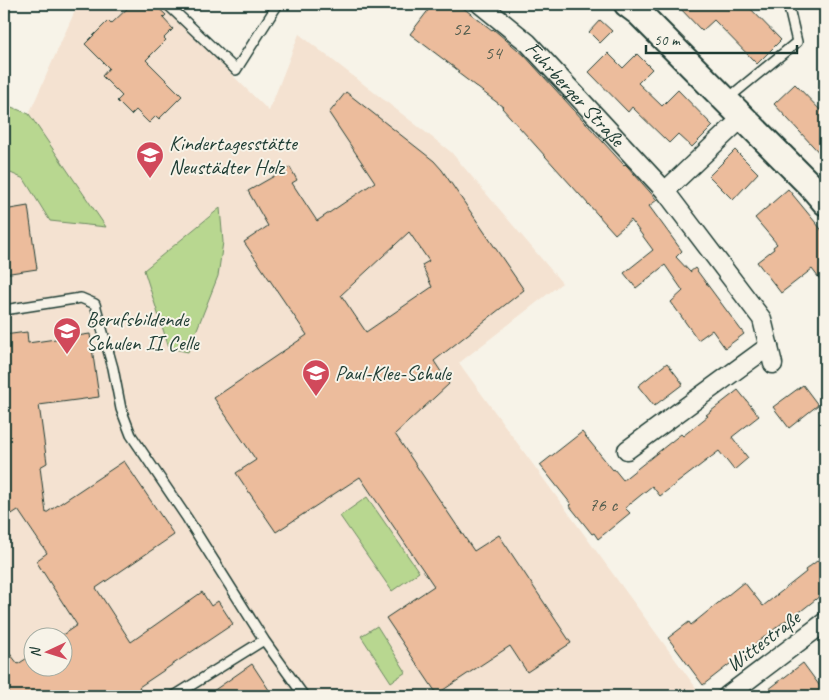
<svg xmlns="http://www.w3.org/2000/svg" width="829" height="700" font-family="Caveat,sans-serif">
<rect width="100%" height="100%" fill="#f7f3e8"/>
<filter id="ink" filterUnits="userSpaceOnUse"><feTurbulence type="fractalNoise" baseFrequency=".02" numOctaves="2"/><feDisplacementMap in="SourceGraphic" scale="10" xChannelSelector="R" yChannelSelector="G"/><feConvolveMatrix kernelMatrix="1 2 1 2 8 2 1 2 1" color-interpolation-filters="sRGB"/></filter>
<g filter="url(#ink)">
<path fill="#f4e2d1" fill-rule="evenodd" d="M78,4H160L269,111L299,34L451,152L562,283L459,363L702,696H4V104L29,114ZM32,638H62V668H32Z"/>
<path fill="#b8d790" stroke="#6c8a62" d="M4,104L29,114L106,227L50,221L24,179L4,170Z
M220,208L223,242L218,276L188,352L169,348L144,270Z
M367,497L419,572L392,591L340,516Z
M377,626L406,672L391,682L361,636Z"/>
<path fill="#ecbc9c" stroke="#1f3d34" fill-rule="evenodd" d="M132,4H154L166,15L163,18L173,29L164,38L166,40L146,60L182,96L159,119L156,116L149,123L136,110L131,115L117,101L122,96L102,76L109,68L85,44L108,21L111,24Z
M433,4H458L492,30L493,29L524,55L624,165L625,164L628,167L657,200L649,206L682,251L676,257L690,272L695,268L744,334L725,348L712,330L698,340L671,302L683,291L665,265L636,288L624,273L653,250L631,220L615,234L502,108L503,107L458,73L459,71L410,34Z
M676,4H746L781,40L757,64L714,20L702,31Z
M600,20L612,31L600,43L589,32Z
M608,53L623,68L637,54L652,69L638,83L662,106L678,90L713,126L692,147L678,134L669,143L632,107L628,112L589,72Z
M795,84L825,115V159L774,104Z
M346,92L434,161L442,170L524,290L434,361L449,384L395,434L474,551L499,535L571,643L527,672L510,646L437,694L386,618L434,586L360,477L276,532L236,473L256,460L214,398L307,335L244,242L268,226L248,191L290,167L297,180L292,183L317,221L375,182L329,113ZM409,232L429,261L422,265L432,287L366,332L341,295Z
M735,150L758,173L733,200L709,176Z
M788,189L825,234V286L812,269L781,293L757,262L774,249L773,247L777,244L755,218Z
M28,206L37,269L4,274V210Z
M27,332L28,343L90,334L99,397L39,405L47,463L40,467L46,513L124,461L174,535L96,588L131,642L202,592L211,606L218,601L233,624L139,687L140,689L130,696H4V646L18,664L32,655V668H62V638H58L77,625L36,561L47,553L18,510L4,519V410L7,408L4,384V335Z
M667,363L683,384L654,406L638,386Z
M803,385L818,405L789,428L773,407Z
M738,390L759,416L732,437L748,458L734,470L719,451L660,496L652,486L625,508L630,513L598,539L594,533L592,534L569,505L571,504L540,465L582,432L613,470L614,469L623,480L681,434L683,436L708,416L706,415Z
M825,555V592L787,622L786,620L703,685L668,638L689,622L691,625L744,582L763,606L806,572L805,570Z
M803,663L822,689L812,696H760Z
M252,664L273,696H206Z"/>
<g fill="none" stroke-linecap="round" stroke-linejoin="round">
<g stroke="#1f3d34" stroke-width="12">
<path id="lane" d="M167,4L236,70L278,4
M726,100L797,42L788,4
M4,310L81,298L95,304L113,368L121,409L131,435L187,518L264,640L174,696
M264,640L304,696"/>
</g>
<g stroke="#1f3d34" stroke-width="21">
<g id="street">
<path id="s1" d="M480,4L528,43L665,191"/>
<path d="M743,117L665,191L762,319L773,364"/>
<path d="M627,450L769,346"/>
<path d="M727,696L825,622"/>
</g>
</g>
<g stroke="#1f3d34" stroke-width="29">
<path id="secondary" d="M627,4L639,13L813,188L825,202"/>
</g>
<use href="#lane" stroke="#f7f3e8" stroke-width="9"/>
<use href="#street" stroke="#f7f3e8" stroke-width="18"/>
<use href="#secondary" stroke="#f7f3e8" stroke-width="25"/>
</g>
</g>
<defs>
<g id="school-pin" transform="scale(1.4375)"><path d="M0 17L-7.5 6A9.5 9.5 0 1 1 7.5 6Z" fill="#d1495b" stroke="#f7f3e8"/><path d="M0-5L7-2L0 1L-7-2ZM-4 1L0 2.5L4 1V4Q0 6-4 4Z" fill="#fff"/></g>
</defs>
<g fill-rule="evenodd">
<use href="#school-pin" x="150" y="155"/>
<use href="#school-pin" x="67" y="331"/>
<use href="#school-pin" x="316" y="373"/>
</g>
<g text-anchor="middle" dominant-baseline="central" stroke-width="4" stroke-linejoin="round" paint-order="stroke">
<g font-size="19" fill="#525d4e">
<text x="461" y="29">52</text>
<text x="493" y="53">54</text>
<text x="603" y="505">76 c</text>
</g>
<g font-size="21" fill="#1f3d34" stroke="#f7f3e8">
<text stroke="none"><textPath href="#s1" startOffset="131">Fuhrberger Straße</textPath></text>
<text transform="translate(763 641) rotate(-37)">Wittestraße</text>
</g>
<g font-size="21" fill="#1f3d34" stroke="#f7f3e8" text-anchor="start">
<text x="169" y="143">Kindertagesstätte<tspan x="169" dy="24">Neustädter Holz</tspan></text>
<text x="86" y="319">Berufsbildende<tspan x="86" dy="24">Schulen II Celle</tspan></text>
<text x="335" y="373">Paul-Klee-Schule</text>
</g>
</g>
<rect width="829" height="700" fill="none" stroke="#f7f3e8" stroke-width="20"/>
<rect x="10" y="10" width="809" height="680" fill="none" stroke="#1f3d34" stroke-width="2" filter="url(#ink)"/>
<g transform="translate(48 652) rotate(266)"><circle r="24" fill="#f7f3e8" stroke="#a1aaa0"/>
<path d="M0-4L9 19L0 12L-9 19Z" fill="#d1495b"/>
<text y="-8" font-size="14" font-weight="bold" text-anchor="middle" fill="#1f3d34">N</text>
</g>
<path d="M646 45v8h151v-8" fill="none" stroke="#1f3d34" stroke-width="2.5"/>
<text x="654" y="45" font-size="15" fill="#1f3d34" stroke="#f7f3e8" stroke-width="4" paint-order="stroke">50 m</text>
</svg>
